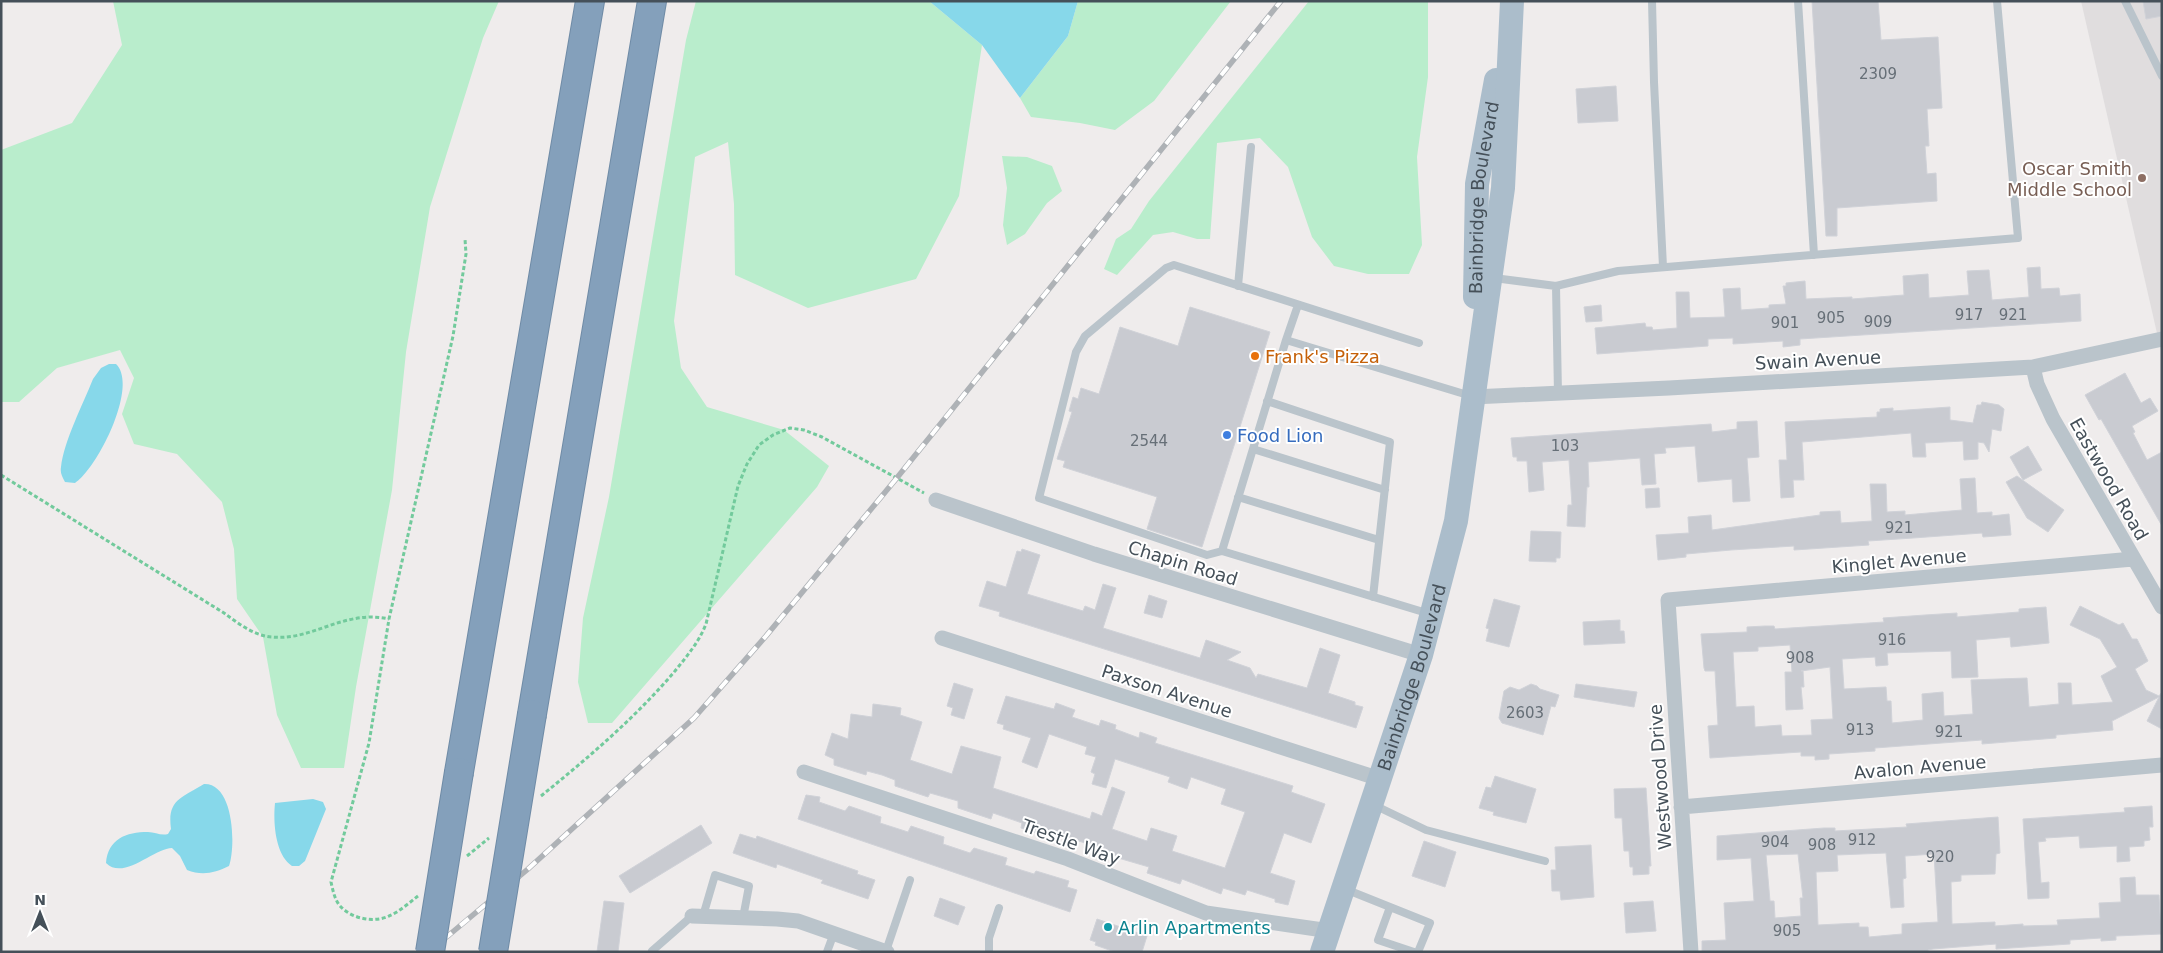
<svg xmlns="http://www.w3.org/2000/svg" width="2163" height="953" font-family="'DejaVu Sans',sans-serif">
<rect width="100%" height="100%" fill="#efecec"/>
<path fill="#e0ddde" d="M2081,1H2162V355Z"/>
<path fill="#b9edcc" d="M113,1H499L483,38L430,207L406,352L392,490L356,687L344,768H301L277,715L263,637L237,599L234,549L222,502L177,454L134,444L122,414L134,378L120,350L57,368L19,402H1V150L72,123L122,45Z
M696,1H929L982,45L959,196L916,279L808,308L735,275L734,204L728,142L695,157L674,321L681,368L707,407L784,430L829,466L817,487L612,723H588L578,682L583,618L609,497L686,40Z
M1078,1H1231L1154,101L1115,130L1080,123L1031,117L1020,98L1068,36Z
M1309,1H1428V77L1417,157L1422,245L1409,274H1368L1334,266L1312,237L1288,167L1260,138L1217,143L1210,239H1197L1173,232L1153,235L1117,275L1104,269L1116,239L1131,229L1149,201Z
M1002,156L1027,157L1052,166L1062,191L1047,203L1025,234L1007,245L1003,225L1007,188Z"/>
<path fill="#87d8ea" d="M929,1H1078L1068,36L1020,98L982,45Z
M109,364H116C139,386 97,469 75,483L65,482C62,476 60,473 61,467C64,441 83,404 93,379L101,368Z
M204,784C234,783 236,846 229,866C215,873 202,876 187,870L180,856L172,848C154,848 124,881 106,863C108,839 126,832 148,832C155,832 161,836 168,834L171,829C167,800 181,798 204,784Z
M313,799L323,802L326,809L305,861L299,866H292C275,855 273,822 275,803Z"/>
<path fill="#c9cbd1" stroke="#d0d2d8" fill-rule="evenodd" d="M1812,1H1878L1881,40L1938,37L1942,108L1927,109L1929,146H1925L1927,174L1936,173L1937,201L1837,208V236H1826Z
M2143,1H2162V16L2146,19Z
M1616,86L1618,121L1578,123L1576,89Z
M2040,267L2041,289L2059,288L2060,296L2080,294L2081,321L1800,339V345L1783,347V341L1733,344V338L1708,339V346L1597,354L1595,328L1645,323L1646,327H1652L1653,330L1677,328L1676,292H1689L1690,318L1725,317L1723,289L1740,288L1741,310L1769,308V305L1786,304L1783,286H1786V283L1805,281L1806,299L1852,297V299L1904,295L1903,276L1928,274L1929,298L1969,295L1967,271L1989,270L1992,300L2029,297L2027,268Z
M1601,305L1602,321L1586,322L1584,307Z
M1190,307L1270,332L1202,547L1147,529L1157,497L1063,467L1065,461L1057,459L1072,412L1069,411L1073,397L1078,399L1081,388L1099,394L1120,327L1178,346Z
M2125,373L2141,403L2150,398L2158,411L2132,426L2135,432L2133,433L2147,460L2162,452V526L2101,419L2099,420L2085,395Z
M1982,402L1999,405L2004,409L2001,431L1992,429L1989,452L1984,443L1978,442V459L1964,460L1963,441L1925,443L1926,457H1913L1911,433L1802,442L1804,480H1793L1794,497L1781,498L1779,460H1787L1785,422L1877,417V412H1880V409L1893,408V411L1950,407V420L1973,423L1977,405H1981Z
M1757,421L1759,457L1747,458L1750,501L1733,502L1732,479L1698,482L1695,446L1665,448L1666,453L1654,454L1656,484L1642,485L1640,458L1588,462L1589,487H1587L1585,527L1567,526L1568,505H1572L1569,460L1542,462L1544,490L1529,492L1527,461H1517V457H1513L1511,438L1711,424L1712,432L1737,429V422Z
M2028,446L2042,470L2023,480L2010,457Z
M2017,476L2064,510L2048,532L2027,518L2006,482Z
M1975,478L1977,513L1992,512V516L2009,514L2011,535L1983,537L1982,533L1913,538L1868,541L1869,545L1794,550V546L1731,550L1686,554V557L1658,560L1656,535L1689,533L1688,517L1711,515L1712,530L1820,515V512L1840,511L1841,523L1872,521L1870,484H1886L1887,512L1905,511V515L1962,510L1960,479Z
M1659,488L1660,507L1646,508L1645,489Z
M1531,531L1561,532L1560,558H1556V562L1529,561Z
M1022,549L1040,555L1027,594L1083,611L1085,606L1095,610L1103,584L1116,588L1103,628L1200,658L1206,640L1241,652L1227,660L1250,668L1256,678L1258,674L1307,688L1320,648L1340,655L1328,693L1355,702V705L1363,707L1356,728L999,616L1000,612L979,606L987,581L1006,587L1017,551L1021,552Z
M1149,595L1167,601L1162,618L1144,613Z
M1494,599L1520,606L1509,647L1486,641L1489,629L1486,628Z
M2080,606L2119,625L2123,623L2132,639H2137L2148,661L2135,669L2146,690L2159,696L2162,692V729L2147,721L2159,697L2112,721L2113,730L2056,735V738L1982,744V740L1875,748V751L1829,754V759L1815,760V756H1801V752L1710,758L1708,726L1718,725L1715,671H1705L1704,668L1701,634L1747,632V627L1765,626H1774L1775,629L1884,622L1883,618L1925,615L1957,613V617L2019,612V609L2046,607L2049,643L2011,647L2010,637L1976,640L1978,677L1952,678L1951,651L1887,653L1888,665L1876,666L1875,657L1842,659L1844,689L1886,687L1887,701H1891L1892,723L1923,720L1922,694L1943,692L1944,716L1973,714L1971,680L2027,678L2029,707L2059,704L2058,683H2071L2072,705L2113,702L2101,676L2117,667L2100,639L2070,625ZM1790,645L1792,672H1785L1786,710L1803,709L1801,687H1804L1803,671H1801L1830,667L1833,719L1811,720L1812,735L1782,736L1781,725L1755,727L1754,706L1736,707L1733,652L1758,651V647Z
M1620,620V631H1624L1625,643L1584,645L1583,622Z
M954,683L973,689L964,719L951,715L953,708L947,706Z
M1531,684L1537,686L1540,689L1559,695L1555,707L1551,706L1543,735L1502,723L1499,718L1504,691L1510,687L1519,690Z
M1576,684L1637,692L1634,707L1574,697Z
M1006,696L1054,709L1056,703L1075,710L1072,717L1099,726L1101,720L1116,725L1115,729L1139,738L1140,732L1157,738L1155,743L1293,786L1291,792L1325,804L1311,843L1284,833L1270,873L1295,881L1288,905L1275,902V899L1247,890L1245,895L1223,888L1221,894L1182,879L1180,884L1147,873L1149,867L1084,848L1085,843L1056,834L1055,839L1021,828L1022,823L993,813L991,819L958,808V801L930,793L928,797L895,786V780L882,775L867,771L866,775L834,765V759L825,755L832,733L848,739L851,714L872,717L873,704L896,707L901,708L900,715L922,722L910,760L952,774L961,746L1001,757L993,788L1090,819L1092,812L1102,816L1112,787L1125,792L1112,829L1147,841L1151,828L1177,836L1172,851L1225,868L1245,812L1221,804L1226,789L1191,777L1187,789L1168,782L1170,777L1115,759L1106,788L1092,784L1095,774L1091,772L1096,757L1085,754L1087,747L1049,734L1037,768L1022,762L1031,738L1003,729L1004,725L997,723Z
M1495,776L1536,789L1526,823L1493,815L1494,812L1479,808L1486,787L1491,788Z
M1646,788L1651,866H1649V874L1633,875V867H1630L1629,851H1624L1622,818H1615L1614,789Z
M806,795L820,797L819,802L845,811L849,806L881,817L880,823L908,832L911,826L944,837L943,844L970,853L974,848L1007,858L1005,865L1034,874L1036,871L1069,881L1067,887L1077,890L1070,912L798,819Z
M2152,806L2153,827H2149L2150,840L2144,841V846L2129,847L2130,861L2117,862V846L2080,848L2079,836L2045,838L2046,841L2038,842L2041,883L2049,882V898L2028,899L2023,819L2125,812L2124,808Z
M1998,817L2000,853L1996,854L1995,874L1961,875V881L1951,882L1952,924L1995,922V926L2023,924V926L2058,925L2057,920L2100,918L2099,903L2121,902L2120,878L2135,877L2136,895H2159L2161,934L2116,936V940L2101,941V938L2070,940V944L1996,949V944L1933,949L1928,950V952H1702V941L1726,940L1724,903L1754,901L1751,858L1717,860V836L1824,828H1835V831L1907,827L1906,824ZM1886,853L1891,908L1904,907L1903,885V879L1906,878L1905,856L1934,854L1938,922L1902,924V934L1869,937L1868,927H1859V923L1818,925L1816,872L1838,871L1837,855ZM1798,854L1803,898H1800L1801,916L1775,918L1774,901H1770L1766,855Z
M701,825L712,843L630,893L619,876Z
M740,834L756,839L757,836L858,871L857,874L875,880L868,899L821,883L823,880L777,864L776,868L733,853Z
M1424,841L1456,852L1445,887L1412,876Z
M1591,845L1594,897L1561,900L1560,891H1552L1551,870H1556L1555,847Z
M940,898L965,907L958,925L934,916Z
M604,901L624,903L618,952H597Z
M1653,901L1656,931L1626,933L1624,903Z
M1097,919L1147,936L1142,952H1115L1095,945L1096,942L1090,940Z"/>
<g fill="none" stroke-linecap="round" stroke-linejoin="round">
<g stroke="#6f8ba6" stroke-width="30">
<path id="motorway" d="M532,714L652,1
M459,772L590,1"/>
</g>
<path stroke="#72ca9c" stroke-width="3" stroke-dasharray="4 2.5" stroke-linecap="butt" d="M1,475L224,613C238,623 254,636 272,637C313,641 344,609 389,619
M541,796C588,758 636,717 675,671C687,656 699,642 706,624L738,486L747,464L759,445L773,435L790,428L804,430L822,437L924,493
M467,856L489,838
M418,896C409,903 399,912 389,916C374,923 353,919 341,907C335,901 333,891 331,882L369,743L389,619L453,336L466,254L465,239"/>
<path stroke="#bac4cb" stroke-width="8" d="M1652,1L1654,82L1663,267
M1798,1L1814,255
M2125,1L2162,76
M1494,278L1556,286
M1238,286L1251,147
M1286,340L1298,305
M1558,394L1556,286L1618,271L2018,238L1997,1
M1267,401L1390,442L1373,597
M1253,449L1385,490
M1238,497L1379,540
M1222,551L1207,555L1039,498L1076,352L1085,336L1166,268L1174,265L1419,343
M1430,614L1222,551L1286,340L1471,396
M1374,805L1426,830L1545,861
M1345,889L1430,923L1418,952
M1390,907L1378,940L1414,952
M703,916L715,875L749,886L743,918
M652,951L692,916
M886,951L910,880
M827,952L834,933
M989,952V938L999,908"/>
<path stroke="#bac4cb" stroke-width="15" d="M2033,367L2037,384L2053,419L2162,607
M1473,397L1669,388L2033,367L2162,339
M936,500L1094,554L1421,655
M942,638L1380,779
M804,772L1068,859L1206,913L1330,931
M1681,807L2162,765
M692,916L777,919L798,921L887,952
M1691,952L1668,600L2133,559"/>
<g stroke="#abbdcb" stroke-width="24">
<path id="s1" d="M1475,297L1477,184L1496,80"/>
<path id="s2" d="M1322,952L1421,655L1456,521L1503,188L1512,1"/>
</g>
<use href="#motorway" stroke="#84a0bb" stroke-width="28"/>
<g stroke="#aeb2b6" stroke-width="5.5">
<path id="rail" d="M425,952L449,935L528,869L694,718L766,636L896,479L1281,1"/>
</g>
<use href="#rail" stroke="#fff" stroke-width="4" stroke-dasharray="11" stroke-linecap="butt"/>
<g stroke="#6f8ba6" stroke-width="30" stroke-linecap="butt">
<path id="motorway-bridge" d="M430,952L459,772
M493,952L532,714"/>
</g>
<use href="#motorway-bridge" stroke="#84a0bb" stroke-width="28"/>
</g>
<circle fill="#8d6e63" stroke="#fff" stroke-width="2" cx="2142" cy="178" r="5"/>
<circle fill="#e8710a" stroke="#fff" stroke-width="2" cx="1255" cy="356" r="5"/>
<circle fill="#3f7fe0" stroke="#fff" stroke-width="2" cx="1227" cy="435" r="5"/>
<circle fill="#0f9aa8" stroke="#fff" stroke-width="2" cx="1108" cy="927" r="5"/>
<g text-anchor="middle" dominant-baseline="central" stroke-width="4" stroke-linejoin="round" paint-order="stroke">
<g font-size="15" fill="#666f77">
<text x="1878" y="74">2309</text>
<text x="1969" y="315">917</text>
<text x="2013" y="315">921</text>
<text x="1831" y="318">905</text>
<text x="1878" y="322">909</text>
<text x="1785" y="323">901</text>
<text x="1149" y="441">2544</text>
<text x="1565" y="446">103</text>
<text x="1899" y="528">921</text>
<text x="1892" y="640">916</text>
<text x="1800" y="658">908</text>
<text x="1525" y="713">2603</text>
<text x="1860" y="730">913</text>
<text x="1949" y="732">921</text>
<text x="1862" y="840">912</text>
<text x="1775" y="842">904</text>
<text x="1822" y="845">908</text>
<text x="1940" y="857">920</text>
<text x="1787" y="931">905</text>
</g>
<g font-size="18" fill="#785e54" stroke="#fff" text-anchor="end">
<text x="2132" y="168">Oscar Smith<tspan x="2132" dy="21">Middle School</tspan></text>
</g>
<g font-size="18" fill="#455059" stroke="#fff">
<text stroke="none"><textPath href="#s1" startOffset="100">Bainbridge Boulevard</textPath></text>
<text transform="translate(1818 360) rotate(-3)">Swain Avenue</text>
<text transform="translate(2109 479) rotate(60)">Eastwood Road</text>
<text transform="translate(1899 561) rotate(-5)">Kinglet Avenue</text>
<text transform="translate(1183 563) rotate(17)">Chapin Road</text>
<text stroke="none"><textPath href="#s2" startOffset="289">Bainbridge Boulevard</textPath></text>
<text transform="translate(1167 691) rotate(18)">Paxson Avenue</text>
<text transform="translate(1920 767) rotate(-5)">Avalon Avenue</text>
<text transform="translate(1660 777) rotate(-94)">Westwood Drive</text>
<text transform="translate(1071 842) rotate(20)">Trestle Way</text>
</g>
<g font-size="18" fill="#c56008" stroke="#fff" text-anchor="start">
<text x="1265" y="356">Frank's Pizza</text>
</g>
<g font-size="18" fill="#366cbe" stroke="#fff" text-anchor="start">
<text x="1237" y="435">Food Lion</text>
</g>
<g font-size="18" fill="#0d838f" stroke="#fff" text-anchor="start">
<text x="1118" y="927">Arlin Apartments</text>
</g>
</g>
<rect width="2163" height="953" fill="none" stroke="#455059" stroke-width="5"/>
<g transform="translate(40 913)" stroke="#ffffff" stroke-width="4" paint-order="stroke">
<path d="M0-4L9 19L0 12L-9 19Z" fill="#455059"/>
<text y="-8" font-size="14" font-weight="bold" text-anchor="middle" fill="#455059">N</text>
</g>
</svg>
